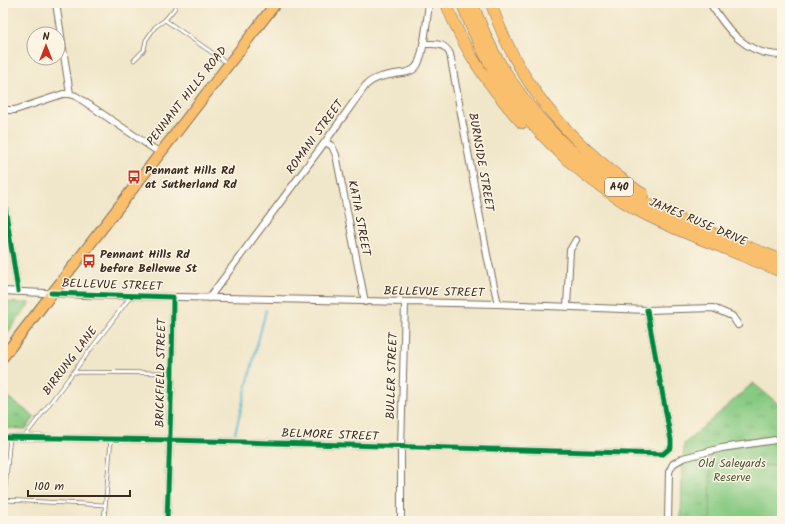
<svg xmlns="http://www.w3.org/2000/svg" width="785" height="524" font-family="Kalam,sans-serif">
<defs>
<pattern id="grass-tufts" width="24" height="20" patternUnits="userSpaceOnUse"><rect width="24" height="20" fill="#87ca82"/><path d="M3 7l-1-3M5 7V3M7 7l1-3M15 17l-1-3M17 17v-4M19 17l1-3" fill="none" stroke="#70a46a"/></pattern>
</defs>
<rect width="100%" height="100%" fill="#fcf5e5"/>
<filter id="ink" filterUnits="userSpaceOnUse"><feTurbulence type="fractalNoise" baseFrequency=".025" numOctaves="2"/><feDisplacementMap in="SourceGraphic" scale="8" xChannelSelector="R" yChannelSelector="G"/><feConvolveMatrix kernelMatrix="1 2 1 2 8 2 1 2 1" color-interpolation-filters="sRGB"/></filter>
<filter id="wash" filterUnits="userSpaceOnUse"><feTurbulence type="fractalNoise" baseFrequency=".012" numOctaves="4" result="noise"/><feDisplacementMap in="SourceGraphic" scale="16" xChannelSelector="R" yChannelSelector="G"/><feGaussianBlur stdDeviation="0.9" result="paint"/><feColorMatrix in="noise" values="0 0 0 0 0 0 0 0 0 0 0 0 0 0 0 0 0 1.4 0 .05"/><feComposite in="paint" operator="in"/></filter>
<g filter="url(#wash)">
<rect width="100%" height="100%" fill="#f0e6c9"/>
<path fill="url(#grass-tufts)" stroke="#617a50" d="M3,302L30,303L3,339Z
M753,383L782,407V521H681L682,473L684,444Z
M3,394L35,417L26,429L3,428Z"/>
<path fill="#87ca82" stroke="#617a50" d="M711,464L782,466V521H710Z"/>
<g fill="none" stroke-linecap="round" stroke-linejoin="round">
<path stroke="#54b5d3" stroke-width="2" d="M235,433L266,310"/>
</g>
</g>
<g filter="url(#ink)">
<g fill="none" stroke-linecap="round" stroke-linejoin="round">
<g stroke="#7a6c5a" stroke-width="4.5">
<path id="service" d="M165,20L175,8V3
M134,60L144,50L146,40L155,27L165,20L227,63
M74,372L172,373
M25,436L131,296
M5,500L105,505
M3,510L10,437
M104,521L111,439"/>
</g>
<g stroke="#7a6c5a" stroke-width="8">
<path id="minor" d="M56,3L70,94
M710,3C728,31 746,55 782,55
M423,44C435,44 444,42 450,54L487,255L498,304
M3,110H15L63,94H70L76,96L160,153
M325,142L332,146L336,155L365,302
M3,193L18,291
M3,291L85,295L498,304L647,310L713,308L732,316L738,325
M209,298L325,142L366,85C374,77 385,76 395,74C402,73 411,73 416,67C424,58 427,17 429,3
M567,306L570,250L576,240
M3,437L170,440L663,454L671,447V440L647,310
M167,521L172,373L173,297
M401,521V448L405,303
M668,521L669,472L673,464L683,458L722,448L782,439"/>
</g>
<g stroke="#7a6c5a" stroke-width="12">
<path id="primary" d="M3,357L276,3"/>
</g>
<g stroke="#7a6c5a" stroke-width="12">
<path id="trunk" d="M446,3C464,51 488,85 522,123
M462,3C494,92 554,162 637,210C658,222 681,231 703,240C729,250 756,261 782,272
M472,3C480,22 487,41 497,58C531,117 580,167 640,200C685,224 734,241 782,260
M491,3C514,73 553,123 609,169C620,177 631,187 643,194"/>
</g>
<use href="#service" stroke="#fff" stroke-width="3"/>
<use href="#minor" stroke="#fff" stroke-width="6"/>
<use href="#primary" stroke="#f9bf6d" stroke-width="10"/>
<use href="#trunk" stroke="#f9bf6d" stroke-width="11"/>
<g stroke="#fcf5e5" stroke-width="8">
<path id="cycleway" d="M3,193L18,291
M51,293L173,297L172,373L167,521
M3,437L170,440L663,454L671,447V440L647,310"/>
</g>
<use href="#cycleway" stroke="#00873e" stroke-width="5"/>
</g>
</g>
<defs>
<g id="bus-bare" transform="scale(1.08)"><path d="M-5-6H5V4H4V6H2V4H-2V6H-4V4H-5ZM-3.5-4V0h7V-4ZM-3.5 1.2v1.5H-2V1.2ZM2 1.2v1.5H3.5V1.2Z" fill="#c8321e" stroke="#fcf5e5" stroke-width="2.5" paint-order="stroke"/></g>
</defs>
<g fill-rule="evenodd">
<use href="#bus-bare" x="134" y="177"/>
<use href="#bus-bare" x="89" y="261"/>
</g>
<g text-anchor="middle" dominant-baseline="central" stroke-width="3" stroke-linejoin="round" paint-order="stroke">
<rect fill="#fcf5e5" stroke="#75675a" stroke-width="1" x="605" y="178" width="28" height="18" rx="3"/>
<g font-size="11" font-weight="bold" fill="#3b2a1e">
<text x="619" y="187">A40</text>
</g>
<g font-size="12" fill="#3b2a1e" stroke="#fcf5e5">
<text transform="translate(187 96) rotate(-52)">PENNANT HILLS ROAD</text>
<text transform="translate(315 137) rotate(-54)">ROMANI STREET</text>
<text transform="translate(481 162) rotate(80)">BURNSIDE STREET</text>
<text transform="translate(359 218) rotate(79)">KATIA STREET</text>
<text transform="translate(698 222) rotate(23)">JAMES RUSE DRIVE</text>
<text transform="translate(112 285) rotate(2)">BELLEVUE STREET</text>
<text transform="translate(434 292) rotate(1)">BELLEVUE STREET</text>
<text transform="translate(70 361) rotate(-53)">BIRRUNG LANE</text>
<text transform="translate(161 373) rotate(-89)">BRICKFIELD STREET</text>
<text transform="translate(392 376) rotate(-88)">BULLER STREET</text>
<text transform="translate(330 435) rotate(2)">BELMORE STREET</text>
</g>
<g font-size="12" font-weight="bold" fill="#3b2a1e" stroke="#fcf5e5" text-anchor="start">
<text x="145" y="170">Pennant Hills Rd<tspan x="145" dy="14">at Sutherland Rd</tspan></text>
<text x="100" y="254">Pennant Hills Rd<tspan x="100" dy="14">before Bellevue St</tspan></text>
</g>
<g font-size="12" fill="#525a3c" stroke="#fcf5e5">
<text x="732" y="463">Old Saleyards<tspan x="732" dy="14">Reserve</tspan></text>
</g>
</g>
<rect width="785" height="524" fill="none" stroke="#fcf5e5" stroke-width="16"/>
<g transform="translate(46 46)"><circle r="19" fill="#fcf5e5" stroke="#afa495"/>
<path d="M0-3L7 15L0 10L-7 15Z" fill="#c8321e"/>
<text y="-6" font-size="11" font-weight="bold" text-anchor="middle" fill="#3b2a1e">N</text>
</g>
<path d="M28 490v6h102v-6" fill="none" stroke="#3b2a1e" stroke-width="2"/>
<text x="34" y="490" font-size="12" fill="#3b2a1e" stroke="#fcf5e5" stroke-width="3" paint-order="stroke">100 m</text>
</svg>
